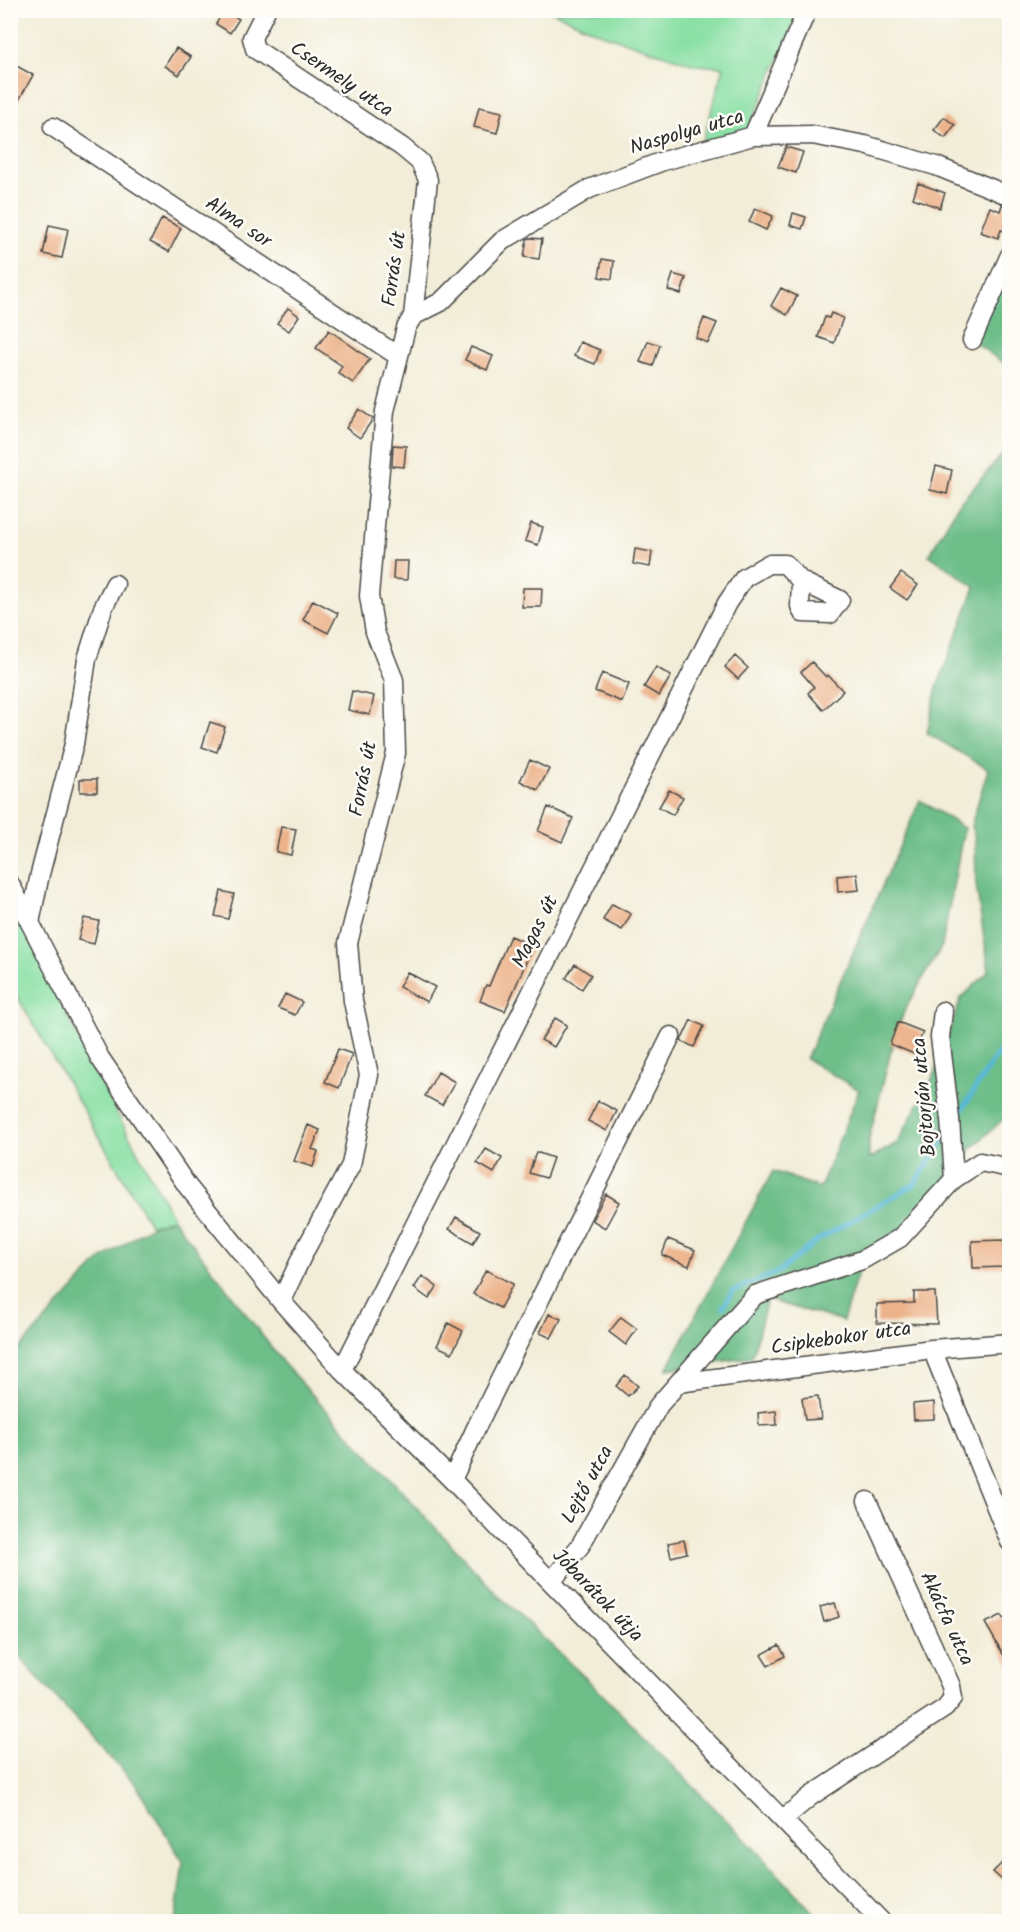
<svg xmlns="http://www.w3.org/2000/svg" width="1020" height="1932" font-family="Kalam,sans-serif">
<rect width="100%" height="100%" fill="#fdfcf7"/>
<filter id="ink" filterUnits="userSpaceOnUse"><feTurbulence type="fractalNoise" baseFrequency=".0167" numOctaves="2"/><feDisplacementMap in="SourceGraphic" scale="12" xChannelSelector="R" yChannelSelector="G"/><feConvolveMatrix kernelMatrix="1 2 1 2 8 2 1 2 1" color-interpolation-filters="sRGB"/></filter>
<filter id="wash" filterUnits="userSpaceOnUse"><feTurbulence type="fractalNoise" baseFrequency=".008" numOctaves="4" result="noise"/><feDisplacementMap in="SourceGraphic" scale="24" xChannelSelector="R" yChannelSelector="G"/><feGaussianBlur stdDeviation="1.35" result="paint"/><feColorMatrix in="noise" values="0 0 0 0 0 0 0 0 0 0 0 0 0 0 0 0 0 1.4 0 .05"/><feComposite in="paint" operator="in"/></filter>
<g filter="url(#wash)">
<rect width="100%" height="100%" fill="#f2edd8"/>
<path fill="#87dfa3" stroke="#598567" stroke-width="1.5" d="M551,11H800L748,130L700,150L724,67L695,65L599,33Z
M10,898L93,1068L173,1218L151,1226L11,986Z"/>
<path fill="#6dbe89" stroke="#4c745a" stroke-width="1.5" d="M1009,262V367L974,342Z
M1009,447V1114L971,1149L912,1231L860,1266L843,1321L767,1300L752,1357L667,1369L773,1171L820,1188L859,1090L806,1059L920,800L964,828L942,946L905,1009L893,1043L869,1139V1159L897,1143L935,1073L961,998L989,971L976,885L975,838L971,826L988,769L927,733L937,687L975,587L929,555L958,505Z
M173,1218L284,1364L495,1592L594,1686L751,1845L821,1921H175L183,1862L136,1785L10,1647L11,1358L98,1262L151,1226Z"/>
<g fill="none" stroke-linecap="round" stroke-linejoin="round">
<path stroke="#57b8d6" stroke-width="5" d="M956,1119L992,1062L1010,1038
M723,1307L733,1291L778,1272L818,1240L915,1184L946,1135"/>
</g>
<g id="blocks">
<path fill="#ecb28a" d="M224,10L239,19L230,33L216,24Z
M176,48L191,57L179,75L165,66Z
M15,65L33,75L10,116V73Z
M479,107L502,112L497,133L474,127Z
M944,117L955,125L945,138L934,130Z
M786,147L803,152L796,173L778,167Z
M918,183L945,193L940,208L913,198Z
M1002,205L1010,207V233L1001,230L998,238L980,232L990,207L1000,211Z
M755,208L773,216L766,230L749,222Z
M793,213L806,217L802,229L790,225Z
M162,218L181,228L169,252L150,242Z
M49,225L68,229L62,258L43,254Z
M530,238L542,239L539,259L524,257L527,239Z
M602,259L614,261L612,279L599,277Z
M673,274L686,278L681,294L668,290Z
M781,288L797,296L787,315L771,306Z
M288,308L299,316L289,331L277,323Z
M831,313L843,318L834,343L818,337L825,317L829,318Z
M704,318L717,323L708,343L696,338Z
M329,330L370,359L353,383L338,373L342,366L316,348Z
M648,341L660,345L653,366L640,362Z
M580,342L600,350L595,364L574,356Z
M471,347L493,356L487,370L465,360Z
M359,409L373,419L360,438L346,428Z
M393,445L406,446L404,467L392,466Z
M936,466L952,470L947,494L930,490Z
M531,523L543,527L538,545L525,541Z
M635,549L652,552L650,567L633,564Z
M394,561H408L407,580L393,579Z
M901,573L918,585L907,600L890,588Z
M523,588H542L541,607H522Z
M313,600L338,613L328,633L303,620Z
M735,656L748,668L738,679L725,667Z
M812,662L826,677L828,675L843,691L823,710L808,693L814,687L801,672Z
M656,667L671,676L659,696L644,687Z
M602,673L629,684L622,702L595,691Z
M352,691L374,696L370,715L348,710Z
M210,722L225,727L217,752L202,747Z
M530,760L549,769L538,790L520,781Z
M80,779H97V792H80Z
M669,790L683,797L673,815L659,807Z
M548,807L573,818L562,842L538,831Z
M281,827L296,829L291,855L276,852Z
M857,874L859,890L838,892L837,876Z
M221,891L234,894L228,919L215,916Z
M612,904L631,914L622,930L603,920Z
M84,918L99,921L94,944L78,940Z
M510,936L533,946L505,1011L480,1001L486,985L489,986Z
M575,964L591,975L582,989L566,978Z
M407,972L435,987L427,1002L399,987Z
M285,994L302,1002L295,1015L278,1008Z
M555,1018L567,1025L554,1047L541,1040Z
M691,1020L704,1026L694,1047L681,1041Z
M898,1022L923,1032L914,1054L890,1044Z
M338,1049L352,1054L339,1088L325,1082Z
M438,1072L455,1082L442,1105L425,1096Z
M598,1101L617,1111L607,1131L588,1121Z
M308,1125L320,1130L312,1149L318,1151L313,1167L294,1161Z
M486,1149L502,1158L494,1173L477,1163Z
M536,1152L553,1158L546,1178L529,1173Z
M606,1194L619,1202L605,1228L592,1220Z
M456,1217L480,1231L473,1243L449,1229Z
M668,1239L695,1250L689,1266L662,1255Z
M1004,1240L1005,1267L973,1268L972,1241Z
M486,1270L513,1284L500,1308L473,1294Z
M422,1276L437,1287L429,1299L414,1288Z
M914,1292H935L937,1324L877,1323V1304L914,1303Z
M549,1314L561,1319L551,1338L540,1333Z
M621,1317L637,1329L626,1345L609,1332Z
M448,1323L463,1331L452,1353L437,1346Z
M625,1375L638,1386L628,1396L616,1386Z
M818,1396L821,1419L805,1420L802,1398Z
M934,1402V1419L914,1420L913,1404Z
M776,1411L777,1425L759,1426L758,1413Z
M684,1540L687,1553L671,1557L668,1543Z
M835,1603L839,1617L824,1622L820,1607Z
M1002,1615L1010,1628V1666L985,1623Z
M779,1645L785,1656L768,1666L761,1655Z
M1010,1855V1887L993,1872Z"/>
</g>
</g>
<g filter="url(#ink)">
<use href="#blocks" fill-opacity="0" stroke="#494845" stroke-width="1.5"/>
<g fill="none" stroke-linecap="round" stroke-linejoin="round">
<g stroke="#494845" stroke-width="21">
<path id="minor" d="M266,10L252,38L255,49L402,147L420,162L428,180L413,316L406,328L385,411L369,596L375,632L394,680L396,753L348,943L353,1001L369,1075L351,1165L304,1252L281,1301
M53,127L398,356
M753,136L807,10
M413,316L441,302L502,241L589,189L663,161L753,136L812,135L865,145L936,166L1010,196
M972,340L1010,255
M10,884L100,1058L188,1187L281,1301L342,1370L452,1480L882,1922
M30,923L40,874L74,744L87,659L103,608L115,584
M943,1011L940,1037L950,1119L954,1179
M932,1349L1010,1542
M342,1370L727,603L744,578L768,564H785L801,581L840,600L830,614L803,613L800,606L801,581
M678,1383L932,1349L1010,1343
M452,1480L476,1428L671,1036
M551,1582L580,1546L659,1405L755,1295L862,1260L900,1238L954,1179L980,1162L1010,1168
M783,1819L811,1796L945,1708L953,1698L951,1686L867,1501"/>
</g>
<use href="#minor" stroke="#fff" stroke-width="18"/>
</g>
</g>
<g text-anchor="middle" dominant-baseline="central" stroke-width="5" stroke-linejoin="round" paint-order="stroke">
<g font-size="20" fill="#2b2b2b" stroke="#fdfcf7">
<text transform="translate(341 80) rotate(34)">Csermely utca</text>
<text transform="translate(687 133) rotate(-16)">Naspolya utca</text>
<text transform="translate(238 223) rotate(34)">Alma sor</text>
<text transform="translate(395 269) rotate(-82)">Forrás út</text>
<text transform="translate(364 779) rotate(-79)">Forrás út</text>
<text transform="translate(536 932) rotate(-63)">Magas út</text>
<text transform="translate(925 1097) rotate(-95)">Bojtorján utca</text>
<text transform="translate(841 1339) rotate(-8)">Csipkebokor utca</text>
<text transform="translate(588 1485) rotate(-61)">Lejtő utca</text>
<text transform="translate(597 1596) rotate(46)">Jóbarátok útja</text>
<text transform="translate(946 1619) rotate(65)">Akácfa utca</text>
</g>
</g>
<rect width="1020" height="1932" fill="none" stroke="#fdfcf7" stroke-width="36"/>
</svg>
